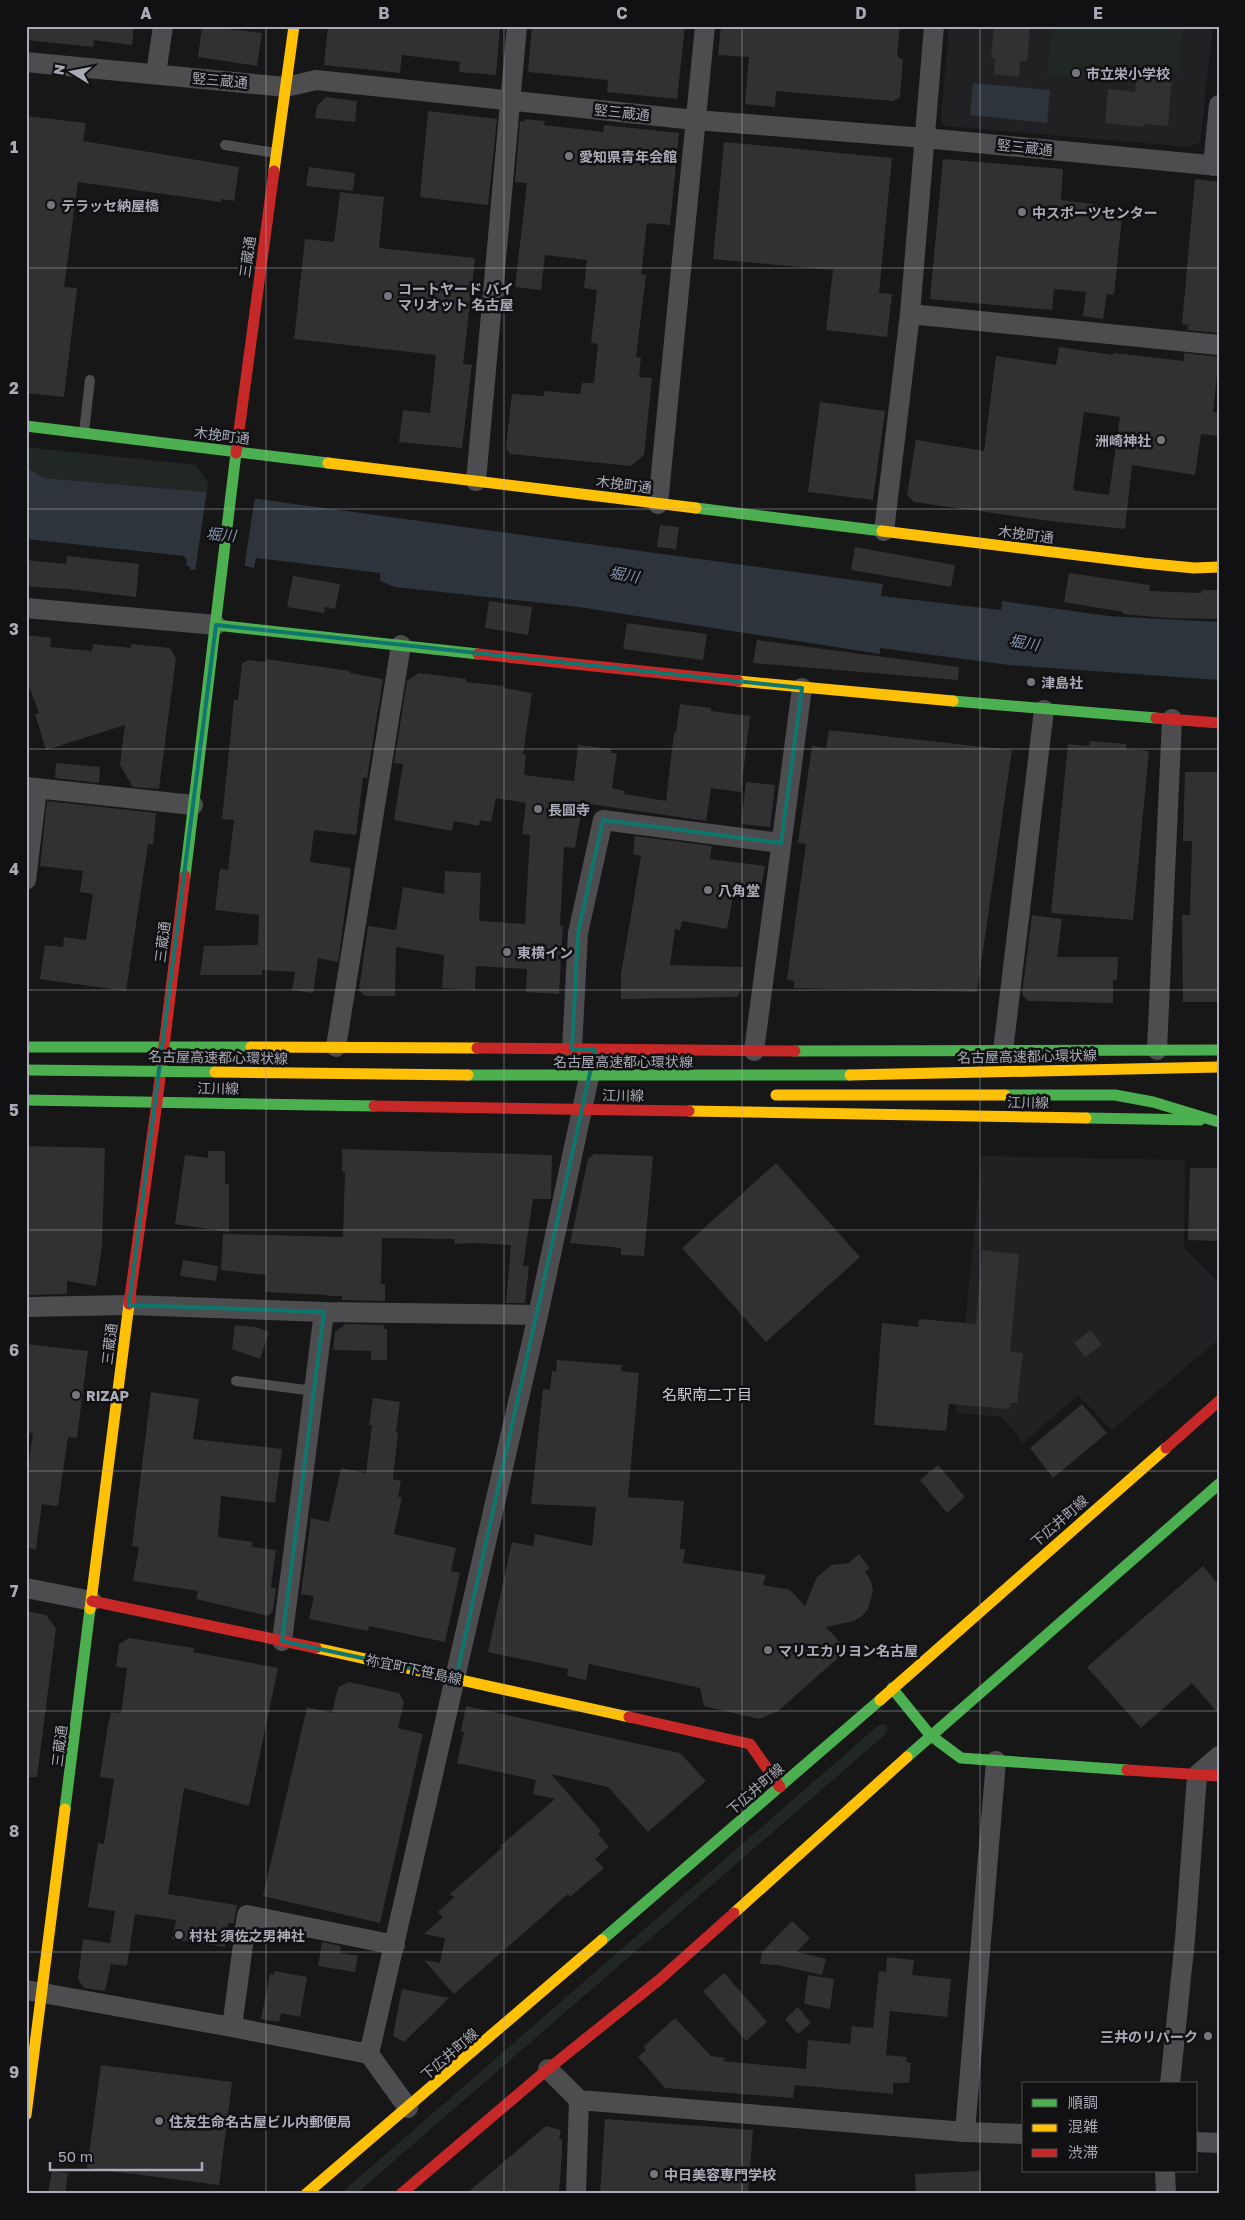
<svg xmlns="http://www.w3.org/2000/svg" width="1245" height="2220" font-family="'Golos Text','Noto Sans JP',sans-serif">
<rect width="100%" height="100%" fill="#171717"/>
<path fill="#212123" d="M949,26H1213L1200,142L1190,147L944,126L941,120Z
M982,1156L1185,1160L1184,1248L1219,1283V1339L1112,1430L1078,1395L1023,1443L1002,1417L956,1413Z"/>
<path fill="#212722" d="M1052,26H1183L1179,74L1133,70L1131,83L1047,75Z
M26,447L196,465L208,482L207,492L44,478L32,471L26,466Z
M880,1724L887,1725V1733L356,2194H340Z"/>
<path fill="#2e343b" d="M973,83L1050,90L1047,123L970,115Z
M26,466L32,471L44,478L207,492L883,584L881,596L1001,610L1002,601L1108,616L1219,622V680L1009,665L880,648V654L579,607L395,587L380,581V573L256,558L254,568L246,566L190,570V567L186,566L187,560L184,556L26,539Z"/>
<path fill="#171717" d="M207,490L255,497L244,569L195,572Z"/>
<path fill="#313132" fill-rule="evenodd" d="M26,26H134L132,45L94,40L93,47L26,40Z
M202,26L262,33L257,66L198,57Z
M328,26L500,27L496,75L459,72L460,62L402,55L400,73L324,65Z
M532,26H685L677,99L607,92L608,80L528,72Z
M721,26L755,28V26H900L897,56L903,60L900,97L893,101L776,91L775,107L745,104L749,57L718,55Z
M994,26H1030L1027,61H1020L1019,77L994,74L995,58H991Z
M1137,71L1172,74L1168,126L1144,124V127L1105,123L1108,89L1135,92Z
M326,97L357,101L355,122L315,118L317,106Z
M428,111L497,119L488,205L420,197Z
M26,116L86,123L83,141L239,167L234,201L221,199V202L78,182L64,287L77,288L64,397L26,393Z
M525,119L545,121L544,125L603,132L604,125L679,133L670,225L647,223L641,274L646,275L636,357L641,358L639,377L652,378L644,455L631,466L510,454L506,448L512,394L544,396V391L580,394L582,383H594L598,344L591,343L597,290L584,288L587,260L545,255L541,290L515,287L527,183L515,182L520,121L524,122Z
M724,142L892,158L879,293L892,294L887,337L826,330L833,270L713,259Z
M943,159L1063,169L1061,200L1108,206V216L1122,217L1114,295L1107,294L1103,319L1083,316L1086,292L1054,289L1052,310L930,299Z
M309,167L355,173L353,191L306,186Z
M1195,179L1219,182V333L1187,330L1188,325L1182,324Z
M340,192L384,197L379,248L475,258L463,364L472,365L462,448L399,442L403,410L430,413L436,355L294,339L305,239L334,242Z
M1059,347L1113,355L1114,353L1184,361V353L1219,357L1213,412L1219,413V436L1201,434L1195,475L1132,465L1125,529L1050,521L914,502L907,495L916,440L984,451L996,356L1056,365ZM1084,412L1120,417L1109,495L1073,490Z
M820,402L885,411L873,500L808,492Z
M660,525L679,527L676,549L657,547Z
M855,547L955,565L951,587L851,570Z
M67,556L139,564L136,597L61,588V589L26,586V560L66,564Z
M1069,573L1150,585L1149,591L1201,593L1202,590H1219V619L1166,618L1123,614V612L1064,602Z
M293,576L340,584L335,609L325,607L324,613L287,607Z
M489,601L532,607L528,635L485,628Z
M627,623L707,634L703,660L623,649Z
M26,635L51,638L50,647L92,651L93,644L131,648V644L170,648L176,658L159,789L133,787L120,765L125,725L46,750L35,714L39,713L26,678Z
M757,640L959,667L958,680L753,663Z
M266,659L350,671V673L383,679L367,778L363,777L356,835L314,830L310,862L351,868L338,962L318,958L313,993L292,990L295,972L262,970V975H200L204,946L258,945L259,915L215,910L220,869L228,870L234,820L222,819L234,700H238L242,663L249,660L265,662Z
M419,673L466,679V682L504,686V688L532,693L523,754H526L524,775L574,781L578,745L611,749V753H617L612,788L625,791L624,794L666,801L674,733H676L680,704L711,708V711L750,716L741,792L711,788L706,821L583,803L575,848L564,847L560,926H563L559,994L526,992L527,969L476,966L475,990L442,988L444,955L396,947L395,996H365L359,990L368,926L396,930L403,887L444,894L445,871L481,873L479,921L525,924L530,835L522,834L526,803L496,798L491,822L480,820L479,826L454,821L452,831L394,820L403,764L394,763L407,681Z
M829,730L1012,750L977,992L794,988V981L787,980L806,844L798,843L812,746L826,748Z
M1090,741L1126,744V749L1149,751L1133,920L1051,913L1068,744L1089,746Z
M56,763L100,767L99,783L55,778Z
M1185,772H1219V1002H1183L1182,915H1190L1192,841H1183Z
M746,782L775,785L770,827L741,824Z
M47,801L156,813L153,845L148,844L126,991L40,979L45,945L63,947L64,937L86,940L93,894L80,892L83,871L40,866Z
M635,836L712,846L710,859L765,866L761,890L735,886L727,929L682,921L680,930L675,929L670,965L743,967V986L737,997L621,999V974L641,856L633,854Z
M1032,915L1062,919L1057,957H1118L1117,980H1113V1003L1028,1001L1022,994Z
M26,1146L105,1148L102,1246L96,1286L67,1281V1294L26,1295Z
M342,1149L552,1155L551,1199H533L523,1266H529L525,1303H506L511,1245L477,1243L455,1244L454,1239L382,1238L381,1284H385V1301L342,1300V1296H327V1295L265,1292L266,1275L221,1270L223,1234L343,1237L345,1172L342,1171Z
M208,1151H225V1184H229V1232L175,1224L185,1155L208,1158Z
M594,1154L653,1156L644,1256L621,1255V1248L570,1243L588,1159Z
M776,1163L860,1257L766,1342L682,1248Z
M1190,1168H1219V1241L1188,1240Z
M982,1250L1019,1254L1010,1352L1023,1353L1017,1403H1010L1009,1409L949,1404L946,1431L874,1425L882,1323L918,1327L919,1319L976,1324Z
M183,1260L218,1266L216,1281L180,1276Z
M346,1324L384,1325V1329H387V1360H371V1351L333,1350L335,1332Z
M235,1325L256,1327L269,1332L260,1359L232,1349Z
M1091,1330L1102,1345L1085,1357L1074,1343Z
M26,1344L88,1351L77,1438L68,1437L58,1505L56,1506L42,1504L36,1549L26,1548V1484L33,1433L26,1432Z
M557,1360L622,1365L621,1371L639,1373L628,1497L684,1501L680,1549H685L683,1563L766,1575L763,1585L790,1590L805,1606L817,1577L832,1565L849,1563L859,1554L870,1568L865,1572L871,1581L873,1591L868,1609L862,1616L854,1621L826,1627L847,1650L778,1711L759,1719L704,1706L700,1688L589,1664L586,1680L567,1676L568,1669L488,1652L512,1542L533,1546L535,1534L592,1546L596,1507L531,1504L543,1389L550,1390L552,1371L556,1372Z
M151,1392L199,1399L193,1439L282,1449L275,1503L221,1496L218,1537L253,1542L252,1547L276,1550L271,1587L276,1588L273,1611L268,1616L196,1599L198,1591L133,1581L139,1547L132,1546Z
M373,1398L400,1402L396,1432H398L393,1479L401,1481L398,1497H402L394,1534L456,1548L451,1571L460,1573L445,1642L369,1626L368,1631L309,1619L314,1596L301,1594L311,1518L329,1522L341,1468L366,1473L372,1425H369Z
M1082,1404L1107,1433L1053,1478L1030,1448Z
M938,1465L965,1497L947,1513L920,1480Z
M1203,1566L1219,1585V1714L1192,1683L1141,1728L1087,1667Z
M26,1611L46,1615L56,1628L37,1777H26Z
M129,1638L194,1648L193,1652L278,1668L249,1806L184,1788L168,1894L237,1905L234,1923H228L225,1947L172,1939L176,1920L135,1914L127,1966L111,1964L105,1991L84,1988L78,1979L83,1939L110,1943L115,1911L88,1907L98,1843L104,1844L114,1779L100,1777L107,1730L111,1712L121,1713L127,1668L116,1667L119,1644Z
M349,1682L399,1693L404,1702L398,1728L423,1734L380,1923L263,1896L307,1707L332,1713L338,1687Z
M466,1706L680,1753L706,1781L648,1832L608,1787L551,1774L601,1831L598,1834L609,1847L595,1859L604,1868L570,1897L568,1894L454,1994L424,1960L440,1963L445,1938L424,1934L443,1917L438,1912L455,1896L449,1895L503,1847H499L555,1799L533,1794L536,1780L457,1763L464,1732L461,1731Z
M792,1921L810,1938L797,1952L826,1959L822,1975L777,1965L760,1964L762,1952Z
M322,1942L341,1946L340,1953L358,1956L355,1972L318,1966Z
M887,1957L914,1960L912,1975L951,1979L947,2017L890,2011L886,2055L907,2057L906,2062L911,2063L909,2083H893V2094L795,2085L793,2098L665,2088L638,2057L646,2050L644,2046L675,2018L711,2056L726,2058L723,2061L806,2069L808,2040L850,2044L852,2026L873,2028L879,1971L886,1972Z
M274,1971L307,1977L300,2017L281,2013L279,2022L261,2019L270,1974L274,1975Z
M724,1973L767,2022L746,2041L703,1991Z
M808,1975L834,1979L830,2009L804,2004Z
M402,1989L449,1998L404,2042L393,2036Z
M798,2007L811,2023L798,2034L785,2019Z
M101,2065L232,2082L219,2185L87,2168Z
M605,2119L753,2130L748,2194H600Z
M546,2126L561,2130L559,2139H562V2154L559,2192L466,2194Z
M52,2171L68,2173L65,2194H48Z
M980,2171L981,2194H916L915,2174Z"/>
<g fill="none" stroke-linecap="round" stroke-linejoin="round">
<path stroke="#4d4d50" stroke-width="10" d="M225,145L276,153
M84,432L90,380
M236,1381L314,1391"/>
<path stroke="#4d4d50" stroke-width="20" d="M26,62L286,87L316,80L695,120L925,138L1219,166
M156,74L163,26
M1213,166L1219,105
M910,314L1219,345
M476,481L517,26
M658,504L705,26
M884,531L910,314L934,26
M26,608L216,625
M26,787L193,805
M26,880L37,789
M336,1047L401,645
M572,1049L578,933L603,820L781,843
M1157,1050L1172,719
M754,1051L802,688
M1003,1051L1044,710
M26,1307L129,1305L324,1312L538,1315
M26,1588L92,1601
M282,1641L324,1312
M26,1990L232,2027L369,2054L408,2108
M232,2027L247,1915L395,1945
M369,2054L538,1315L592,1063
M548,2069L579,2100L965,2132L1024,2134
M1170,2084L1185,1939L1197,1775L1219,1756
M965,2132L996,1761
M1196,2142L1219,2143
M1165,2171L1166,2194
M576,2194L579,2100"/>
<path stroke="#4caf50" stroke-width="11" d="M26,426L328,463
M696,508L882,531
M216,625L478,654
M953,701L1156,718
M185,876L236,453
M26,1047H251
M795,1051L1219,1050
M26,1100L374,1106
M1086,1118L1200,1120
M892,1688L930,1735L961,1758L1127,1770
M907,1757L1219,1484
M65,1809L90,1609
M602,1940L880,1700"/>
<path stroke="#ffc107" stroke-width="11" d="M274,171L294,26
M328,463L696,508
M882,531L1143,563L1194,568L1219,567
M738,681L953,701
M251,1047L477,1048
M689,1111L1086,1118
M90,1609L129,1304
M316,1648L629,1717
M880,1700L1166,1448
M734,1913L907,1757
M26,2115L65,1809
M306,2194L602,1940"/>
<path stroke="#c62828" stroke-width="11" d="M236,453L274,171
M478,654L738,681
M1156,718L1219,723
M477,1048L795,1051
M374,1106L689,1111
M129,1304L157,1102L185,876
M1166,1448L1219,1401
M92,1601L316,1648
M629,1717L750,1744L780,1787
M1127,1770L1219,1776
M401,2194L548,2069L659,1980L734,1913"/>
<path stroke="#4caf50" stroke-width="11" d="M26,1070L215,1072
M468,1075H850
M1005,1095H1115L1153,1102L1219,1122"/>
<path stroke="#ffc107" stroke-width="11" d="M215,1072L468,1075
M850,1075L1219,1067
M776,1095H1005"/>
</g>
<path fill="none" stroke="#0f766e" stroke-width="4" stroke-linejoin="round" d="M216,625L802,688L781,843L603,820L578,933L572,1049L595,1050L456,1678L282,1641L324,1312L129,1305Z"/>
<path fill="none" stroke="#a9abb6" stroke-width="1" stroke-opacity="0.55" d="M266,26V2194M504,26V2194M742,26V2194M980,26V2194M26,268H1219M26,509H1219M26,749H1219M26,990H1219M26,1230H1219M26,1471H1219M26,1711H1219M26,1952H1219"/>
<g fill="#76777e" stroke="#111113" stroke-width="2">
<circle cx="1076" cy="73" r="5"/>
<circle cx="569" cy="156" r="5"/>
<circle cx="51" cy="205" r="5"/>
<circle cx="1022" cy="212" r="5"/>
<circle cx="388" cy="296" r="5"/>
<circle cx="1161" cy="440" r="5"/>
<circle cx="1031" cy="682" r="5"/>
<circle cx="538" cy="809" r="5"/>
<circle cx="708" cy="890" r="5"/>
<circle cx="507" cy="952" r="5"/>
<circle cx="76" cy="1395" r="5"/>
<circle cx="768" cy="1650" r="5"/>
<circle cx="179" cy="1935" r="5"/>
<circle cx="1208" cy="2036" r="5"/>
<circle cx="159" cy="2121" r="5"/>
<circle cx="654" cy="2174" r="5"/>
</g>
<g text-anchor="middle" dominant-baseline="central" stroke-width="5" stroke-linejoin="round" paint-order="stroke">
<g font-size="14" font-weight="bold" fill="#a9abb6" stroke="#111113" text-anchor="start">
<text x="1086" y="73">市立栄小学校</text>
<text x="579" y="156">愛知県青年会館</text>
<text x="61" y="205">テラッセ納屋橋</text>
<text x="1032" y="212">中スポーツセンター</text>
<text x="398" y="288">コートヤード バイ<tspan x="398" dy="16">マリオット 名古屋</tspan></text>
<text x="1151" y="440" text-anchor="end">洲崎神社</text>
<text x="1041" y="682">津島社</text>
<text x="548" y="809">長圓寺</text>
<text x="718" y="890">八角堂</text>
<text x="517" y="952">東横イン</text>
<text x="86" y="1395">RIZAP</text>
<text x="778" y="1650">マリエカリヨン名古屋</text>
<text x="189" y="1935">村社 須佐之男神社</text>
<text x="1198" y="2036" text-anchor="end">三井のリパーク</text>
<text x="169" y="2121">住友生命名古屋ビル内郵便局</text>
<text x="664" y="2174">中日美容専門学校</text>
</g>
<g font-size="14" fill="#a9abb6" stroke="#111113">
<text transform="translate(220 80) rotate(5)">竪三蔵通</text>
<text transform="translate(622 112) rotate(6)">竪三蔵通</text>
<text transform="translate(1025 147) rotate(6)">竪三蔵通</text>
<text transform="translate(247 257) rotate(-82)">三蔵通</text>
<text transform="translate(222 435) rotate(7)">木挽町通</text>
<text transform="translate(624 484) rotate(7)">木挽町通</text>
<text transform="translate(1026 534) rotate(7)">木挽町通</text>
<text transform="translate(162 942) rotate(-83)">三蔵通</text>
<text transform="translate(1027 1056) rotate(-1)">名古屋高速都心環状線</text>
<text transform="translate(218 1057) rotate(1)">名古屋高速都心環状線</text>
<text x="623" y="1061">名古屋高速都心環状線</text>
<text transform="translate(218 1088) rotate(1)">江川線</text>
<text transform="translate(623 1095) rotate(1)">江川線</text>
<text transform="translate(1028 1102) rotate(1)">江川線</text>
<text transform="translate(109 1344) rotate(-83)">三蔵通</text>
<text transform="translate(1059 1521) rotate(-41)">下広井町線</text>
<text transform="translate(414 1669) rotate(12)">祢宜町下笹島線</text>
<text transform="translate(59 1746) rotate(-83)">三蔵通</text>
<text transform="translate(755 1789) rotate(-41)">下広井町線</text>
<text transform="translate(449 2054) rotate(-41)">下広井町線</text>
</g>
<g font-size="15" font-style="italic" fill="#8395ae" stroke="#111113">
<text transform="translate(221 534) rotate(5)">堀川</text>
<text transform="translate(624 574) rotate(10)">堀川</text>
<text transform="translate(1024 642) rotate(10)">堀川</text>
</g>
<g font-size="15" fill="#cacbd3" stroke="#111113">
<text x="707" y="1394">名駅南二丁目</text>
</g>
</g>
<rect width="1245" height="2220" fill="none" stroke="#111113" stroke-width="55"/>
<rect x="1022" y="2082" width="175" height="90" fill="#111113" stroke="#4e4f54"/>
<rect x="1032" y="2099" width="25" height="8" fill="#4caf50" stroke="#4e4f54"/>
<text x="1068" y="2108" font-size="15" fill="#a9abb6">順調</text>
<rect x="1032" y="2124" width="25" height="8" fill="#ffc107" stroke="#4e4f54"/>
<text x="1068" y="2132" font-size="15" fill="#a9abb6">混雑</text>
<rect x="1032" y="2149" width="25" height="8" fill="#c62828" stroke="#4e4f54"/>
<text x="1068" y="2158" font-size="15" fill="#a9abb6">渋滞</text>
<g transform="translate(72 72) rotate(280)" stroke="#111113" stroke-width="4" paint-order="stroke">
<path d="M0-4L9 19L0 12L-9 19Z" fill="#a9abb6"/>
<text y="-8" font-size="14" font-weight="bold" text-anchor="middle" fill="#a9abb6">N</text>
</g>
<path d="M50 2162v8h152v-8" fill="none" stroke="#a9abb6" stroke-width="2.5"/>
<text x="58" y="2162" font-size="15" fill="#a9abb6" stroke="#111113" stroke-width="4" paint-order="stroke">50 m</text>
<rect x="28" y="28" width="1190" height="2164" fill="none" stroke="#a9abb6" stroke-width="2"/>
<g font-size="16" text-anchor="middle" font-weight="bold" fill="#a9abb6">
<text x="146" y="19">A</text>
<text x="384" y="19">B</text>
<text x="622" y="19">C</text>
<text x="861" y="19">D</text>
<text x="1098" y="19">E</text>
<text x="14" y="153">1</text>
<text x="14" y="394">2</text>
<text x="14" y="635">3</text>
<text x="14" y="875">4</text>
<text x="14" y="1116">5</text>
<text x="14" y="1356">6</text>
<text x="14" y="1597">7</text>
<text x="14" y="1837">8</text>
<text x="14" y="2078">9</text>
</g>
</svg>
